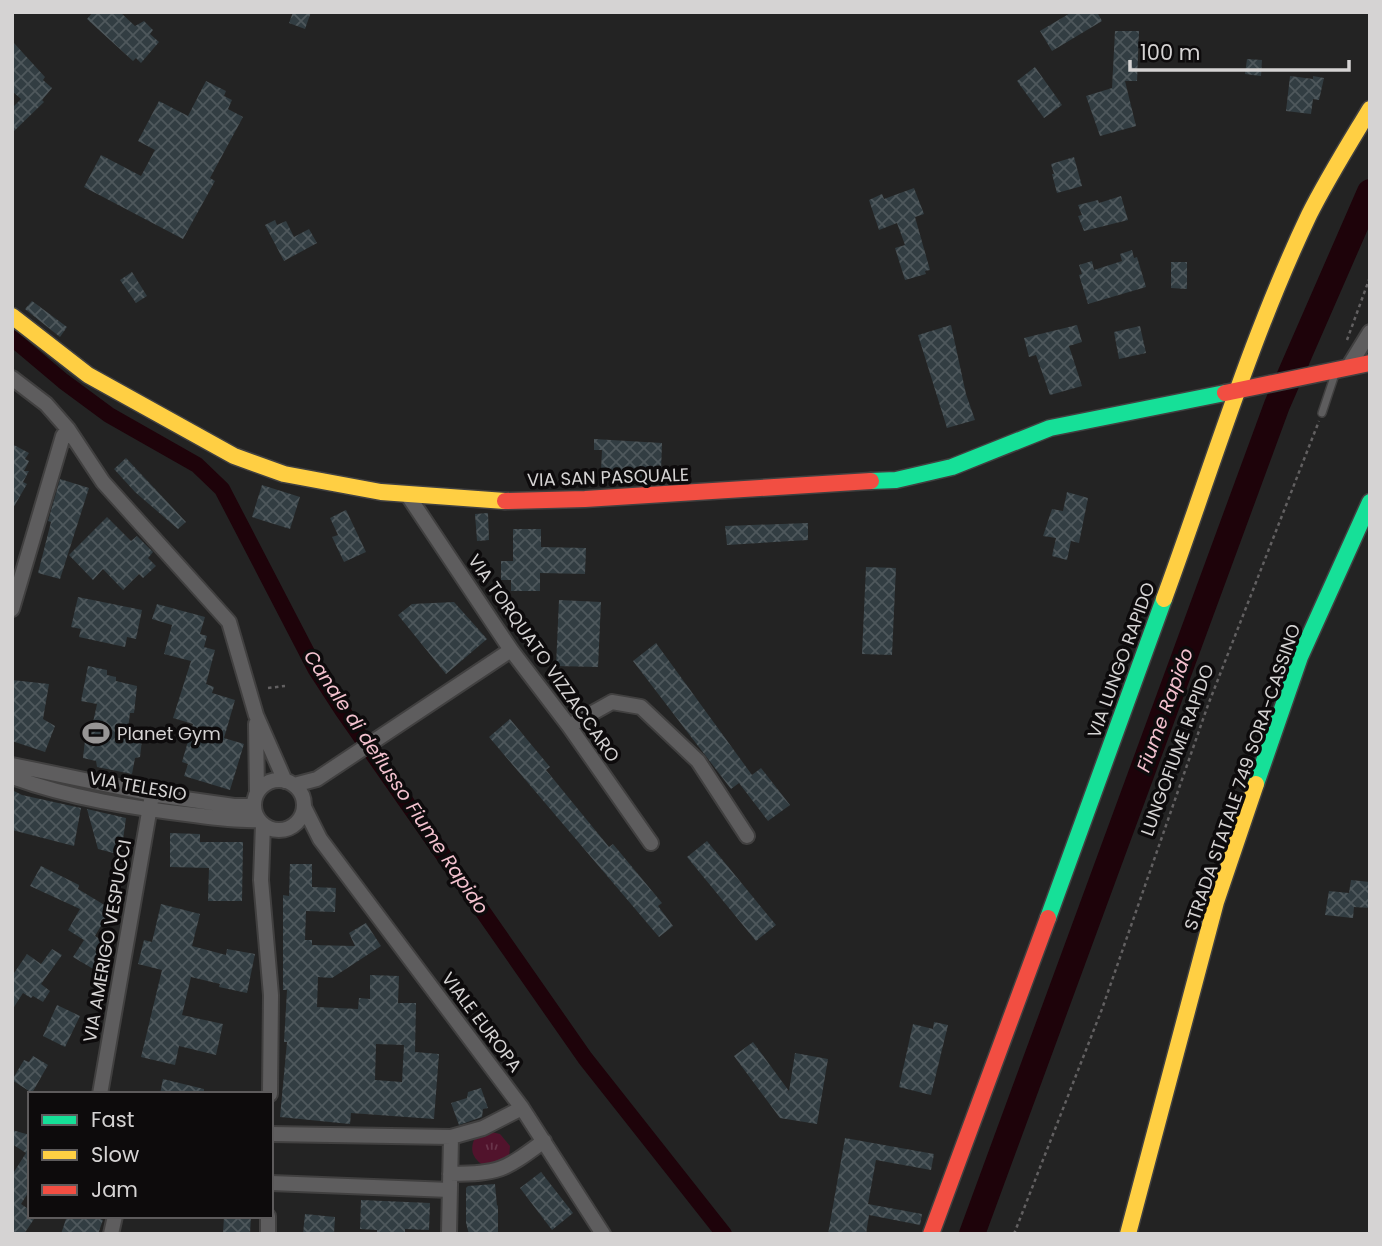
<svg xmlns="http://www.w3.org/2000/svg" width="1382" height="1246" font-family="Poppins,sans-serif">
<defs>
<pattern id="grass-tufts" width="24" height="20" patternUnits="userSpaceOnUse" patternTransform="scale(1.75)"><rect width="24" height="20" fill="#51132c"/><path d="M3 7l-1-3M5 7V3M7 7l1-3M15 17l-1-3M17 17v-4M19 17l1-3" fill="none" stroke="#69344a"/></pattern>
<pattern id="building-cross-hatch" width="8" height="8" patternUnits="userSpaceOnUse" patternTransform="scale(1.75)"><rect width="8" height="8" fill="#323d42"/><path d="M0 0l8 8M0 8l8-8" fill="none" stroke="#4f585c"/></pattern>
</defs>
<rect width="100%" height="100%" fill="#232323"/>
<path fill="url(#grass-tufts)" d="M487,1131L500,1134L510,1146L509,1158L490,1169C478,1163 468,1155 474,1140Z"/>
<g fill="none" stroke-linecap="round" stroke-linejoin="round">
<path stroke="#1e030a" stroke-width="16" d="M12,338L63,381L109,415L197,465L222,489L316,670L342,710L585,1058L724,1234"/>
<path stroke="#1e030a" stroke-width="26" d="M972,1234L1277,405L1370,192"/>
</g>
<path fill="url(#building-cross-hatch)" fill-rule="evenodd" d="M93,12H120L135,26L144,21L153,30L150,34L159,42L141,63L136,58L133,61L87,19Z
M293,12H311L305,29L289,23Z
M1072,12H1097L1102,21L1052,51L1040,31Z
M1115,31H1139L1137,81H1125L1136,126L1100,136L1086,96L1112,88Z
M12,41L45,77L43,80L52,88L42,100L44,102L12,133V108L21,99L12,91Z
M1247,59L1262,60L1261,76L1245,74Z
M1035,67L1062,105L1044,118L1017,81Z
M1290,76L1313,79V76L1324,78L1319,100L1313,99L1311,114L1286,111Z
M206,81L226,91L224,96L232,100L228,109L243,117L210,178L215,181L183,239L84,187L101,155L141,176L155,150L138,141L159,101L188,116Z
M1074,157L1082,186L1057,193L1052,174H1054L1051,164Z
M914,188L924,214L915,217L930,270L925,271L926,274L905,280L895,248L905,245L897,223L879,230L869,200L882,194L884,199Z
M1121,196L1128,220L1084,231L1078,216L1082,215L1078,205L1098,200L1099,203Z
M275,220L277,225L286,221L294,237L309,229L317,243L284,261L265,225Z
M1132,250L1134,258L1137,257L1146,287L1088,304L1079,275L1082,274L1079,265L1092,261L1094,270L1122,261L1120,254Z
M1171,262H1187V289L1171,288Z
M132,272L147,296L136,303L120,280Z
M32,301L67,327L60,337L25,309Z
M951,325L966,394L975,420L947,428L918,335Z
M1077,325L1082,342L1069,346L1082,386L1050,395L1036,355L1029,357L1024,338Z
M1140,326L1146,353L1119,359L1114,332Z
M594,439L662,443L661,472L643,471V481L622,480V472L601,471L602,450H594Z
M12,444L29,453L25,459L29,461L24,471H29L23,482L27,484L12,510Z
M126,458L186,522L178,529L135,492L114,469Z
M60,479L89,488L60,579L38,573L51,522L48,521Z
M262,485L300,497L290,529L252,517Z
M1067,492L1088,498L1079,543L1071,541L1067,560L1052,556L1056,538L1043,536L1052,509L1063,511Z
M346,510L366,552L344,562L332,537L338,535L330,518Z
M488,513L489,540L477,541L475,514Z
M107,517L131,541L137,536L153,552L148,558L156,566L143,578L139,574L123,590L103,569L93,580L69,555Z
M808,523V540L727,545L725,526Z
M513,529H541V547L586,548L585,574L540,573V591H511V580H501V561H513Z
M866,567L896,568L892,655L862,654Z
M78,597L142,610L136,639L127,637L125,647L79,637L81,629L71,627Z
M559,600L601,602L598,667L556,666Z
M454,602L487,639L446,674L398,615L412,604Z
M157,604L205,617L200,634L207,636L204,647L215,650L206,684L214,687L212,693L235,700L224,738L244,744L230,790L184,776L188,764L182,762L193,724L173,718L191,661L164,654L172,625L152,619Z
M656,643L752,775L761,768L790,805L768,821L739,783L731,789L633,661Z
M88,666L107,670V675L116,677V681L137,686L134,713H130L127,737L142,740L140,757L135,758L132,774L97,767L96,761L83,758L85,740L89,741L97,704L81,701Z
M12,680L49,684L43,719L55,726L45,752L12,741Z
M510,719L550,767L546,770L609,847L613,844L662,903L658,906L673,926L659,937L489,737Z
M12,790L22,795L81,808L74,846L12,830Z
M87,809L126,818L121,855L98,849Z
M170,833L200,834V842H243L242,901H208L209,868L170,867Z
M707,841L776,925L756,941L687,857Z
M290,864H312V887L336,888L335,912L306,911L305,940H312V945L355,946L349,933L366,923L381,946L332,978L318,977L317,1007L358,1009L359,998L370,999V975L399,976L398,1003H416L415,1052L439,1054L434,1119L351,1113L350,1124L280,1117L287,1042H284L287,990H283V895L289,896ZM376,1044L404,1045L402,1082L375,1080Z
M41,866L79,885L78,889L111,909L95,936L113,947L102,966L99,964L95,970L73,957L84,940L68,930L80,909L30,886Z
M1351,880L1370,882V908L1354,907L1353,918L1325,915L1329,891L1349,893Z
M161,904L200,914L192,946L226,955L227,949L255,954L247,993L219,987L220,984L191,977L182,1015L223,1024L216,1055L179,1046L175,1065L141,1057L162,970L138,964L144,940L152,942Z
M52,949L62,955L41,984L50,991L43,1002L33,996L31,998L23,993L12,1010V976L27,954L41,964Z
M57,1005L80,1016L65,1047L43,1036Z
M934,1022L948,1025L931,1095L899,1087L913,1024L933,1029Z
M753,1042L789,1091L795,1053L828,1059L817,1124L780,1118L734,1056Z
M33,1056L48,1065L32,1093L12,1080L24,1060L29,1062Z
M163,1079L204,1089V1094H160Z
M481,1088L488,1108L483,1109L482,1117L459,1125L451,1103L467,1098L468,1092Z
M12,1130L30,1135V1190L21,1204L30,1210V1216H36L24,1234H12V1175L26,1153L12,1144Z
M845,1138L934,1154L931,1170L876,1160L868,1204L922,1214L920,1225L869,1215L866,1234H828Z
M541,1172L573,1213L552,1230L520,1188Z
M495,1184L497,1206L498,1205V1233L469,1234L466,1223V1188L468,1186Z
M361,1200L430,1203L429,1230L405,1229V1234H377V1230L360,1229Z
M305,1214L335,1217L334,1234H303Z
M67,1216H91L103,1220L98,1234H61Z
M224,1216H251L250,1234H223Z"/>
<g fill="none" stroke-linecap="round" stroke-linejoin="round">
<g stroke="#414040" stroke-width="10">
<path id="lane" d="M1322,413L1335,374"/>
</g>
<g stroke="#414040" stroke-width="18">
<path id="street" d="M1349,366L1370,332
M12,378L46,404L68,429L103,482L229,622L256,715L285,781
M407,494L511,650L569,726L651,843
M12,609L63,436L68,429
M256,724L257,793
M569,726L612,702L641,707L698,761L747,836
M12,765L157,795L234,806H254
M12,777C70,798 133,808 194,815C216,818 237,821 259,820
M254 805a25 25 0 1 1 50 0a25 25 0 1 1-50 0Z
M294,785L317,779L511,650
M304,807L320,839L522,1108L603,1234
M263,824L261,880L271,995L270,1094
M100,1094L152,795
M271,1134L451,1137L483,1128L522,1108
M450,1174C501,1173 503,1171 544,1141
M271,1183L450,1190
M111,1234L115,1216
M268,1234V1216
M449,1234L451,1137"/>
</g>
<g stroke="#414040" stroke-width="19">
<path id="fast" d="M871,481L896,480L952,467L1050,428L1225,393
M1256,784L1300,657L1370,502
M1048,918L1164,599"/>
</g>
<g stroke="#414040" stroke-width="19">
<path id="slow" d="M12,316L88,375L234,456L284,474L381,492L505,501
M1164,599C1211,471 1250,339 1309,215C1327,179 1349,144 1370,109
M1128,1234L1216,902L1256,784"/>
</g>
<g stroke="#414040" stroke-width="19">
<path id="jam" d="M1225,393L1370,363
M505,501L585,499L871,481
M931,1234L1048,918"/>
</g>
<path stroke="#626061" stroke-width="2.5" stroke-dasharray="3.5 3.5" stroke-linecap="butt" d="M1347,340L1370,277
M268,688L285,686
M1014,1234L1102,1009L1208,705L1319,421"/>
<use href="#lane" stroke="#5e5d5e" stroke-width="7"/>
<use href="#street" stroke="#5e5d5e" stroke-width="14"/>
<use href="#fast" stroke="#16e098" stroke-width="16"/>
<use href="#slow" stroke="#ffcf43" stroke-width="16"/>
<use href="#jam" stroke="#f24e42" stroke-width="16"/>
</g>
<defs>
<g id="stadium-bare" transform="scale(2.1)"><path d="M0-5a6.5 5 0 1 0 0 10a6.5 5 0 1 0 0-10ZM-3.5-1.8h7v3.6h-7Z" fill="#979595" stroke="#0d0b0c" stroke-width="2.5" paint-order="stroke"/></g>
</defs>
<g fill-rule="evenodd">
<use href="#stadium-bare" x="96" y="733"/>
</g>
<g text-anchor="middle" dominant-baseline="central" stroke-width="7" stroke-linejoin="round" paint-order="stroke">
<g font-size="18" fill="#d5d3d3" stroke="#0d0b0c">
<text transform="translate(608 477) rotate(-2)">VIA SAN PASQUALE</text>
<text transform="translate(544 658) rotate(55)">VIA TORQUATO VIZZACCARO</text>
<text transform="translate(1121 660) rotate(-70)">VIA LUNGO RAPIDO</text>
<text transform="translate(1177 750) rotate(-70)">LUNGOFIUME RAPIDO</text>
<text transform="translate(1242 777) rotate(-71)">STRADA STATALE 749 SORA-CASSINO</text>
<text transform="translate(138 786) rotate(10)">VIA TELESIO</text>
<text transform="translate(107 941) rotate(-80)">VIA AMERIGO VESPUCCI</text>
<text transform="translate(482 1022) rotate(53)">VIALE EUROPA</text>
</g>
<g font-size="18" fill="#d5d3d3" stroke="#0d0b0c" text-anchor="start">
<text x="117" y="733">Planet Gym</text>
</g>
<g font-size="19" font-style="italic" fill="#f4c2cf" stroke="#0d0b0c">
<text transform="translate(1165 710) rotate(-70)">Fiume Rapido</text>
<text transform="translate(396 782) rotate(56)">Canale di deflusso Fiume Rapido</text>
</g>
</g>
<rect width="1382" height="1246" fill="none" stroke="#d5d3d3" stroke-width="28"/>
<rect x="28" y="1092" width="245" height="126" fill="#0d0b0c" stroke="#5d5b5c" stroke-width="2"/>
<rect x="42" y="1115" width="35" height="10" fill="#16e098" stroke="#5d5b5c" stroke-width="2"/>
<text x="91" y="1127" font-size="21" fill="#d5d3d3">Fast</text>
<rect x="42" y="1150" width="35" height="10" fill="#ffcf43" stroke="#5d5b5c" stroke-width="2"/>
<text x="91" y="1162" font-size="21" fill="#d5d3d3">Slow</text>
<rect x="42" y="1185" width="35" height="10" fill="#f24e42" stroke="#5d5b5c" stroke-width="2"/>
<text x="91" y="1197" font-size="21" fill="#d5d3d3">Jam</text>
<path d="M1130 60v10h219v-10" fill="none" stroke="#d5d3d3" stroke-width="3.5"/>
<text x="1140" y="60" font-size="21" fill="#d5d3d3" stroke="#0d0b0c" stroke-width="5" paint-order="stroke">100 m</text>
</svg>
